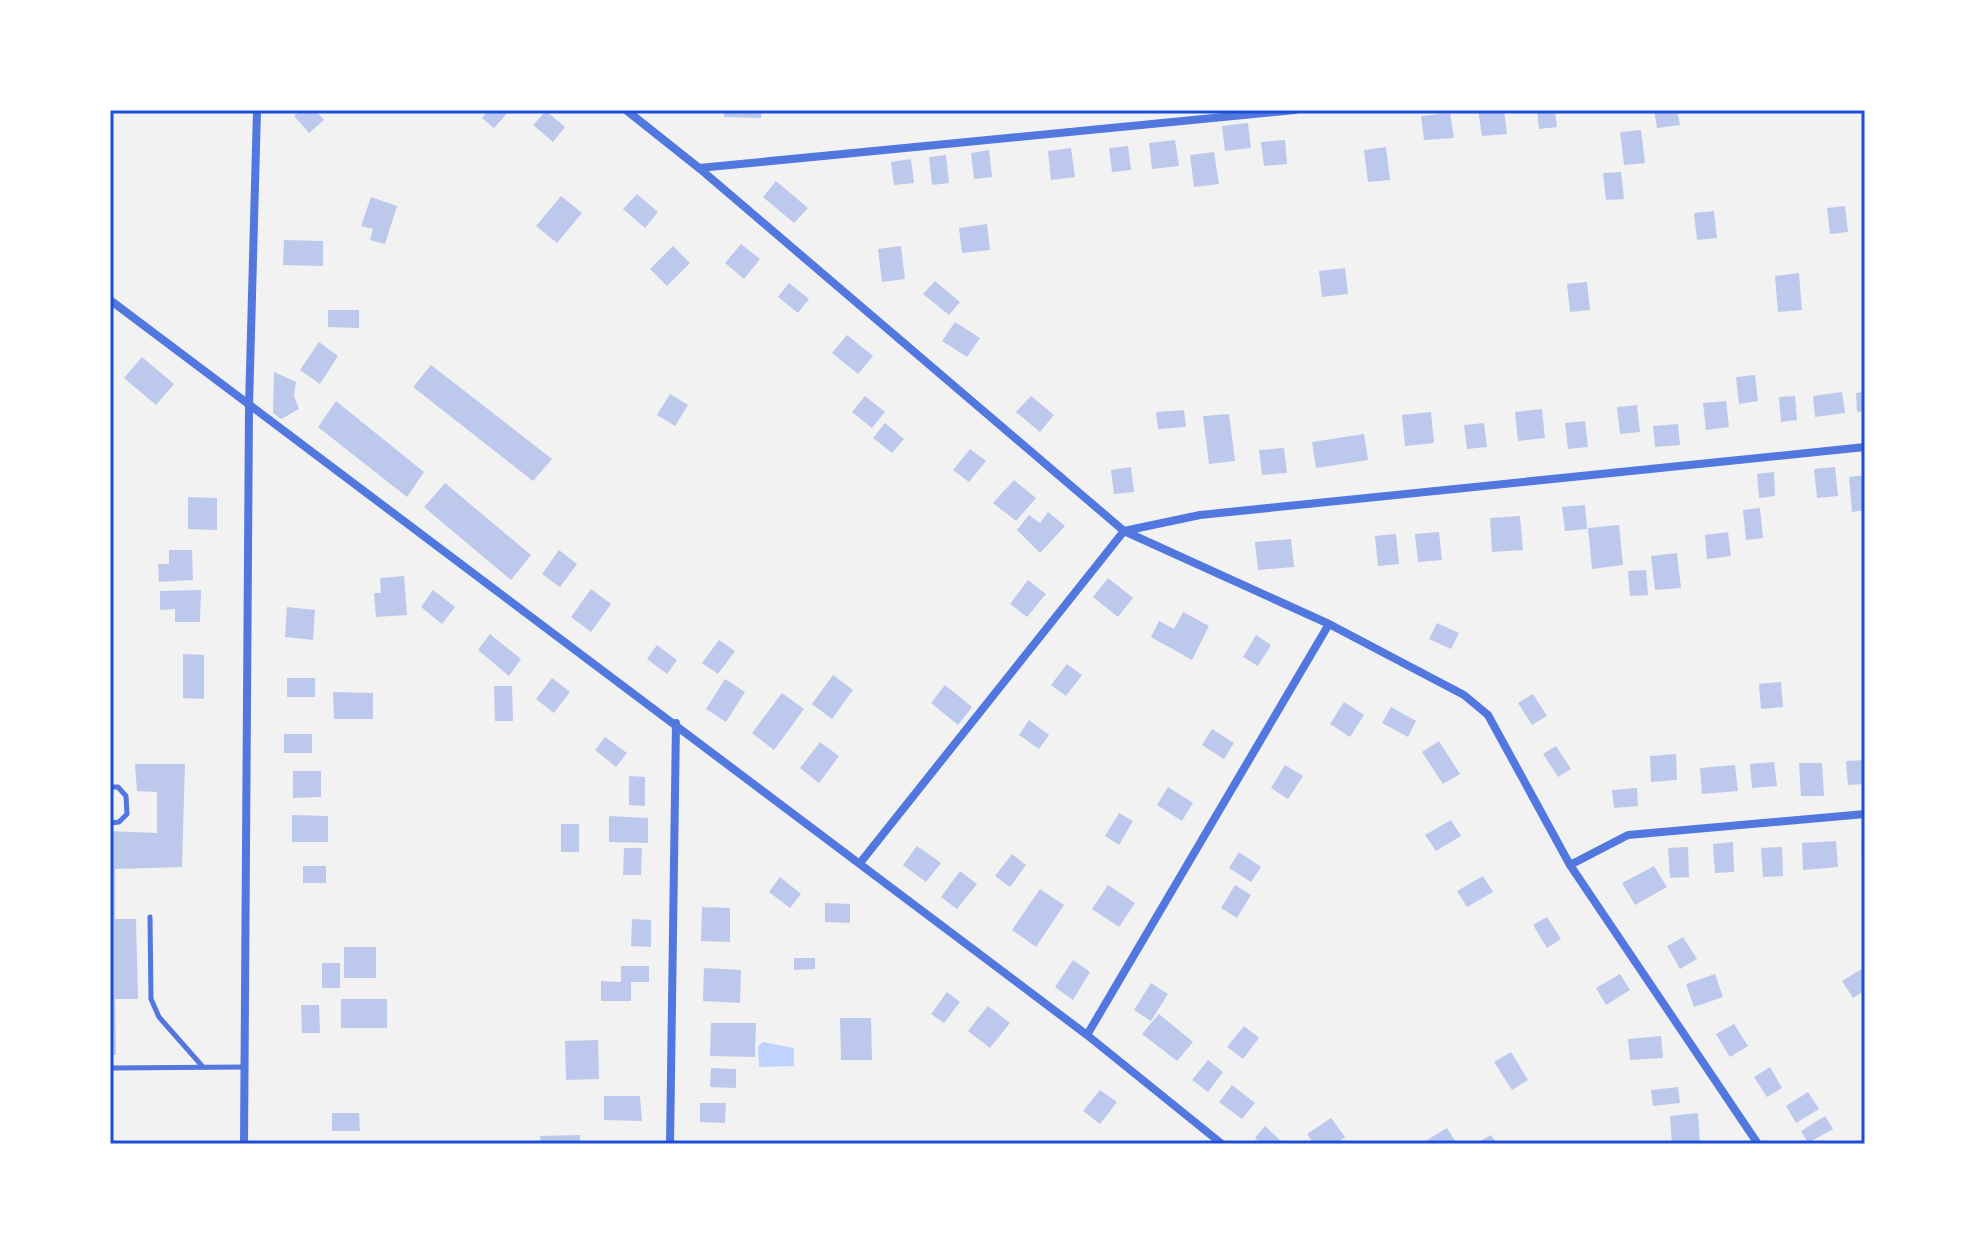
<svg xmlns="http://www.w3.org/2000/svg" width="1975" height="1254" font-family="Inter,sans-serif">
<rect width="100%" height="100%" fill="#f2f2f2"/>
<path fill="#bfd3fe" d="M763,1042L794,1048V1066L759,1067L758,1046Z"/>
<path fill="#bdc9ec" d="M301,110H315L324,120L309,133L294,116Z
M489,110H510L494,128L482,118Z
M724,110H762L761,118L724,117Z
M1478,110H1504L1507,134L1482,136Z
M1537,110H1555L1557,127L1539,129Z
M1654,110H1677L1680,125L1657,128Z
M546,111L565,127L553,142L533,125Z
M1450,113L1454,138L1424,140L1421,116Z
M1248,123L1251,148L1225,151L1222,126Z
M1641,130L1645,163L1624,165L1620,132Z
M1175,140L1179,166L1152,169L1149,143Z
M1285,140L1287,164L1264,166L1261,142Z
M1128,146L1131,170L1112,172L1109,148Z
M1386,147L1390,180L1368,182L1364,150Z
M1071,148L1075,177L1051,180L1048,151Z
M989,150L992,177L974,179L971,153Z
M1214,152L1219,184L1194,187L1190,155Z
M946,155L949,183L932,185L929,157Z
M911,159L914,183L894,185L891,162Z
M1621,172L1624,199L1606,200L1603,173Z
M776,181L808,208L794,223L763,197Z
M637,194L658,212L645,228L623,209Z
M561,196L582,213L557,243L536,226Z
M371,197L397,206L385,244L370,240L373,229L361,226Z
M1845,206L1848,232L1830,234L1827,208Z
M1714,211L1717,238L1697,240L1694,213Z
M987,224L990,250L962,253L959,228Z
M284,240L323,241V266L283,265Z
M741,244L760,259L744,279L725,263Z
M673,246L690,263L667,286L650,269Z
M901,246L905,279L882,282L878,249Z
M1345,268L1348,294L1322,297L1319,271Z
M1799,273L1802,310L1778,312L1775,276Z
M935,281L960,302L949,315L923,294Z
M1587,282L1590,310L1570,312L1567,284Z
M789,283L809,299L798,313L778,297Z
M328,310H359V328L328,327Z
M955,322L980,338L967,357L942,341Z
M847,335L873,356L858,374L832,353Z
M319,342L338,356L320,384L300,370Z
M142,357L174,384L156,405L124,378Z
M431,365L552,459L533,481L413,387Z
M274,372L296,382L294,396L299,409L281,419L273,413Z
M1755,375L1758,401L1739,404L1736,377Z
M1842,392L1845,413L1815,417L1813,396Z
M1865,392V411L1857,412L1856,393Z
M670,394L688,405L675,426L657,415Z
M865,396L885,412L872,428L852,412Z
M1031,396L1054,415L1040,432L1016,412Z
M1795,396L1797,420L1781,422L1779,397Z
M336,401L424,472L407,497L318,427Z
M1726,401L1729,427L1706,430L1703,403Z
M1637,405L1640,432L1620,434L1617,407Z
M1542,409L1545,438L1518,441L1515,412Z
M1184,410L1186,427L1158,429L1156,412Z
M1431,412L1434,443L1405,446L1402,415Z
M1229,414L1235,461L1209,464L1203,416Z
M1585,421L1588,447L1568,449L1565,423Z
M885,423L904,439L892,453L873,438Z
M1484,423L1487,447L1467,449L1464,425Z
M1678,424L1680,445L1655,447L1653,426Z
M1364,434L1368,460L1316,468L1312,442Z
M1284,448L1287,473L1262,475L1259,450Z
M970,449L986,461L969,482L953,470Z
M1131,467L1134,492L1114,494L1111,470Z
M1835,467L1838,496L1817,498L1814,469Z
M1774,472L1775,496L1759,498L1757,474Z
M1865,475V510L1852,512L1849,477Z
M1014,480L1036,498L1016,521L993,503Z
M445,483L531,555L511,580L424,507Z
M188,497L217,498V530L188,529Z
M1585,505L1587,529L1565,531L1562,507Z
M1760,508L1763,538L1746,540L1743,510Z
M1048,512L1065,526L1040,553L1017,530L1029,515L1040,523Z
M1520,516L1523,550L1492,552L1490,518Z
M1619,525L1623,565L1592,569L1588,528Z
M1439,532L1442,560L1418,562L1415,534Z
M1728,532L1731,556L1707,559L1705,535Z
M1396,534L1399,564L1378,566L1375,536Z
M1291,539L1294,567L1258,570L1255,542Z
M169,550H192L193,580L159,582L158,564H169Z
M559,550L577,564L560,587L542,574Z
M1677,553L1681,588L1655,590L1651,556Z
M1646,570L1648,595L1630,596L1628,571Z
M404,576L407,615L376,617L374,593H381L380,578Z
M1108,578L1133,598L1118,617L1093,597Z
M1028,580L1046,594L1027,617L1010,604Z
M591,589L611,604L591,632L571,617Z
M201,590L200,622H175V609L160,610V591Z
M433,590L455,607L442,624L421,607Z
M287,607L315,610L313,640L285,637Z
M1183,612L1209,626L1192,660L1151,637L1159,621L1174,629Z
M1437,623L1459,633L1451,649L1429,639Z
M490,634L521,659L509,676L478,650Z
M1256,635L1271,645L1258,666L1243,657Z
M719,640L735,651L718,674L702,663Z
M657,645L677,660L667,674L647,659Z
M183,654L204,655V699L183,698Z
M1067,664L1082,675L1066,696L1051,685Z
M833,675L853,690L832,719L812,704Z
M287,678H315V697H287Z
M552,678L570,692L554,713L536,699Z
M725,679L745,692L726,722L706,709Z
M1781,682L1783,707L1761,709L1759,684Z
M945,685L972,707L958,725L931,703Z
M494,686H512L513,721H495Z
M333,692L373,693V719H334Z
M782,693L804,709L774,750L752,733Z
M1533,694L1547,716L1532,725L1518,703Z
M1344,702L1364,715L1350,737L1330,724Z
M1391,707L1416,721L1408,737L1382,723Z
M1029,720L1049,735L1039,749L1019,735Z
M1212,729L1234,743L1224,759L1202,745Z
M284,734H312V753H284Z
M605,737L627,753L616,767L595,750Z
M1439,741L1460,774L1443,784L1422,752Z
M820,742L839,756L819,783L800,768Z
M1556,746L1571,769L1558,777L1543,754Z
M1676,754L1677,780L1651,782L1650,756Z
M1865,760V784L1848,785L1846,761Z
M1774,762L1777,786L1752,788L1750,764Z
M1799,763H1822L1824,796H1801Z
M135,764H185L182,867L115,869V919H136L138,999H115L116,1055H110V831L157,833V792L137,791Z
M1285,765L1303,776L1288,799L1271,788Z
M1735,765L1738,791L1702,794L1700,768Z
M293,771H321V797L293,798Z
M629,776L645,777V806L629,805Z
M1168,787L1193,803L1182,821L1157,805Z
M1637,788L1638,806L1614,808L1612,790Z
M1119,813L1133,821L1119,845L1105,836Z
M292,815L328,816V842H292Z
M609,816L648,818V843L609,842Z
M1451,820L1461,836L1436,851L1425,835Z
M561,824H579V852H561Z
M1836,841L1838,867L1803,870L1802,843Z
M1733,842L1734,872L1715,873L1713,844Z
M1861,843H1865V873H1863Z
M917,846L941,863L926,882L903,865Z
M1688,847L1689,877L1670,878L1668,848Z
M1782,847L1783,876L1763,877L1761,848Z
M624,848H642L641,875H623Z
M1239,852L1261,867L1251,882L1229,868Z
M1012,854L1026,865L1010,887L995,876Z
M303,866H326V883H303Z
M1654,866L1667,887L1635,905L1622,883Z
M960,871L977,884L957,909L941,897Z
M1483,876L1493,892L1467,907L1457,891Z
M780,877L801,894L790,908L769,892Z
M1108,885L1135,903L1119,927L1092,909Z
M1235,885L1251,895L1237,918L1221,908Z
M1040,889L1064,905L1036,947L1012,930Z
M825,903L850,904V923L825,922Z
M702,907L730,908V942L701,941Z
M1547,917L1561,939L1547,948L1533,925Z
M632,919L651,920V947L631,946Z
M1683,937L1697,959L1680,969L1667,946Z
M344,947H376V978H344Z
M794,958H815V969L794,970Z
M1073,960L1090,972L1073,1000L1055,987Z
M322,963H340V988H322Z
M621,966H649V982H631V1001H601V981L621,982Z
M1865,967V990L1853,998L1842,981Z
M704,968L741,970L740,1003L703,1001Z
M1620,974L1630,990L1606,1005L1596,988Z
M1715,974L1723,997L1694,1007L1686,984Z
M1151,983L1168,994L1151,1021L1134,1010Z
M947,992L960,1002L944,1023L931,1014Z
M341,999H387V1028H341Z
M301,1005H319L320,1033H302Z
M988,1006L1010,1023L990,1048L968,1031Z
M1159,1014L1193,1042L1177,1061L1142,1034Z
M840,1018H871L872,1060H841Z
M711,1023H756L755,1057L710,1056Z
M1734,1024L1748,1046L1730,1057L1716,1034Z
M1244,1026L1259,1038L1243,1059L1227,1047Z
M1661,1036L1663,1058L1630,1060L1628,1039Z
M598,1040L599,1079L566,1080L565,1041Z
M1511,1052L1528,1080L1512,1090L1494,1062Z
M1208,1060L1223,1072L1208,1092L1192,1080Z
M1770,1067L1782,1088L1767,1097L1754,1077Z
M711,1068L736,1069V1088L710,1087Z
M1232,1085L1255,1103L1242,1119L1219,1102Z
M1678,1087L1680,1103L1653,1106L1651,1090Z
M1100,1090L1117,1102L1100,1124L1083,1111Z
M1808,1092L1819,1109L1796,1123L1786,1106Z
M604,1096H640L642,1121L604,1120Z
M700,1103H726L725,1123L700,1122Z
M332,1113H359L360,1131H332Z
M1698,1113L1700,1144H1672L1670,1116Z
M1825,1116L1833,1129L1808,1143L1801,1131Z
M1331,1118L1345,1137L1336,1144H1314L1307,1134Z
M1265,1126L1284,1144H1262L1255,1138Z
M1447,1128L1457,1144H1430L1427,1140Z
M580,1135V1144H541L540,1136Z
M1491,1135L1497,1144H1475Z"/>
<g fill="none" stroke-linecap="round" stroke-linejoin="round">
<path stroke="#5277de" stroke-width="5" d="M110,787H118L126,796L127,814L119,822L110,823
M150,917L151,999L159,1017L203,1067
M110,1068L244,1067"/>
<path stroke="#5277de" stroke-width="8" d="M626,110L699,168L1124,531L1329,624L1464,695L1488,715L1570,865L1758,1144
M699,168L1295,110
M110,300L1087,1035L1222,1144
M860,863L1124,531L1200,515L1865,447
M1570,865L1628,835L1865,814
M1087,1035L1329,624
M244,1144L249,407L257,110
M670,1144L676,723"/>
</g>
<rect width="1975" height="1254" fill="none" stroke="#ffffff" stroke-width="224"/>
<rect x="112" y="112" width="1751" height="1030" fill="none" stroke="#1d4ed8" stroke-width="3"/>
</svg>
